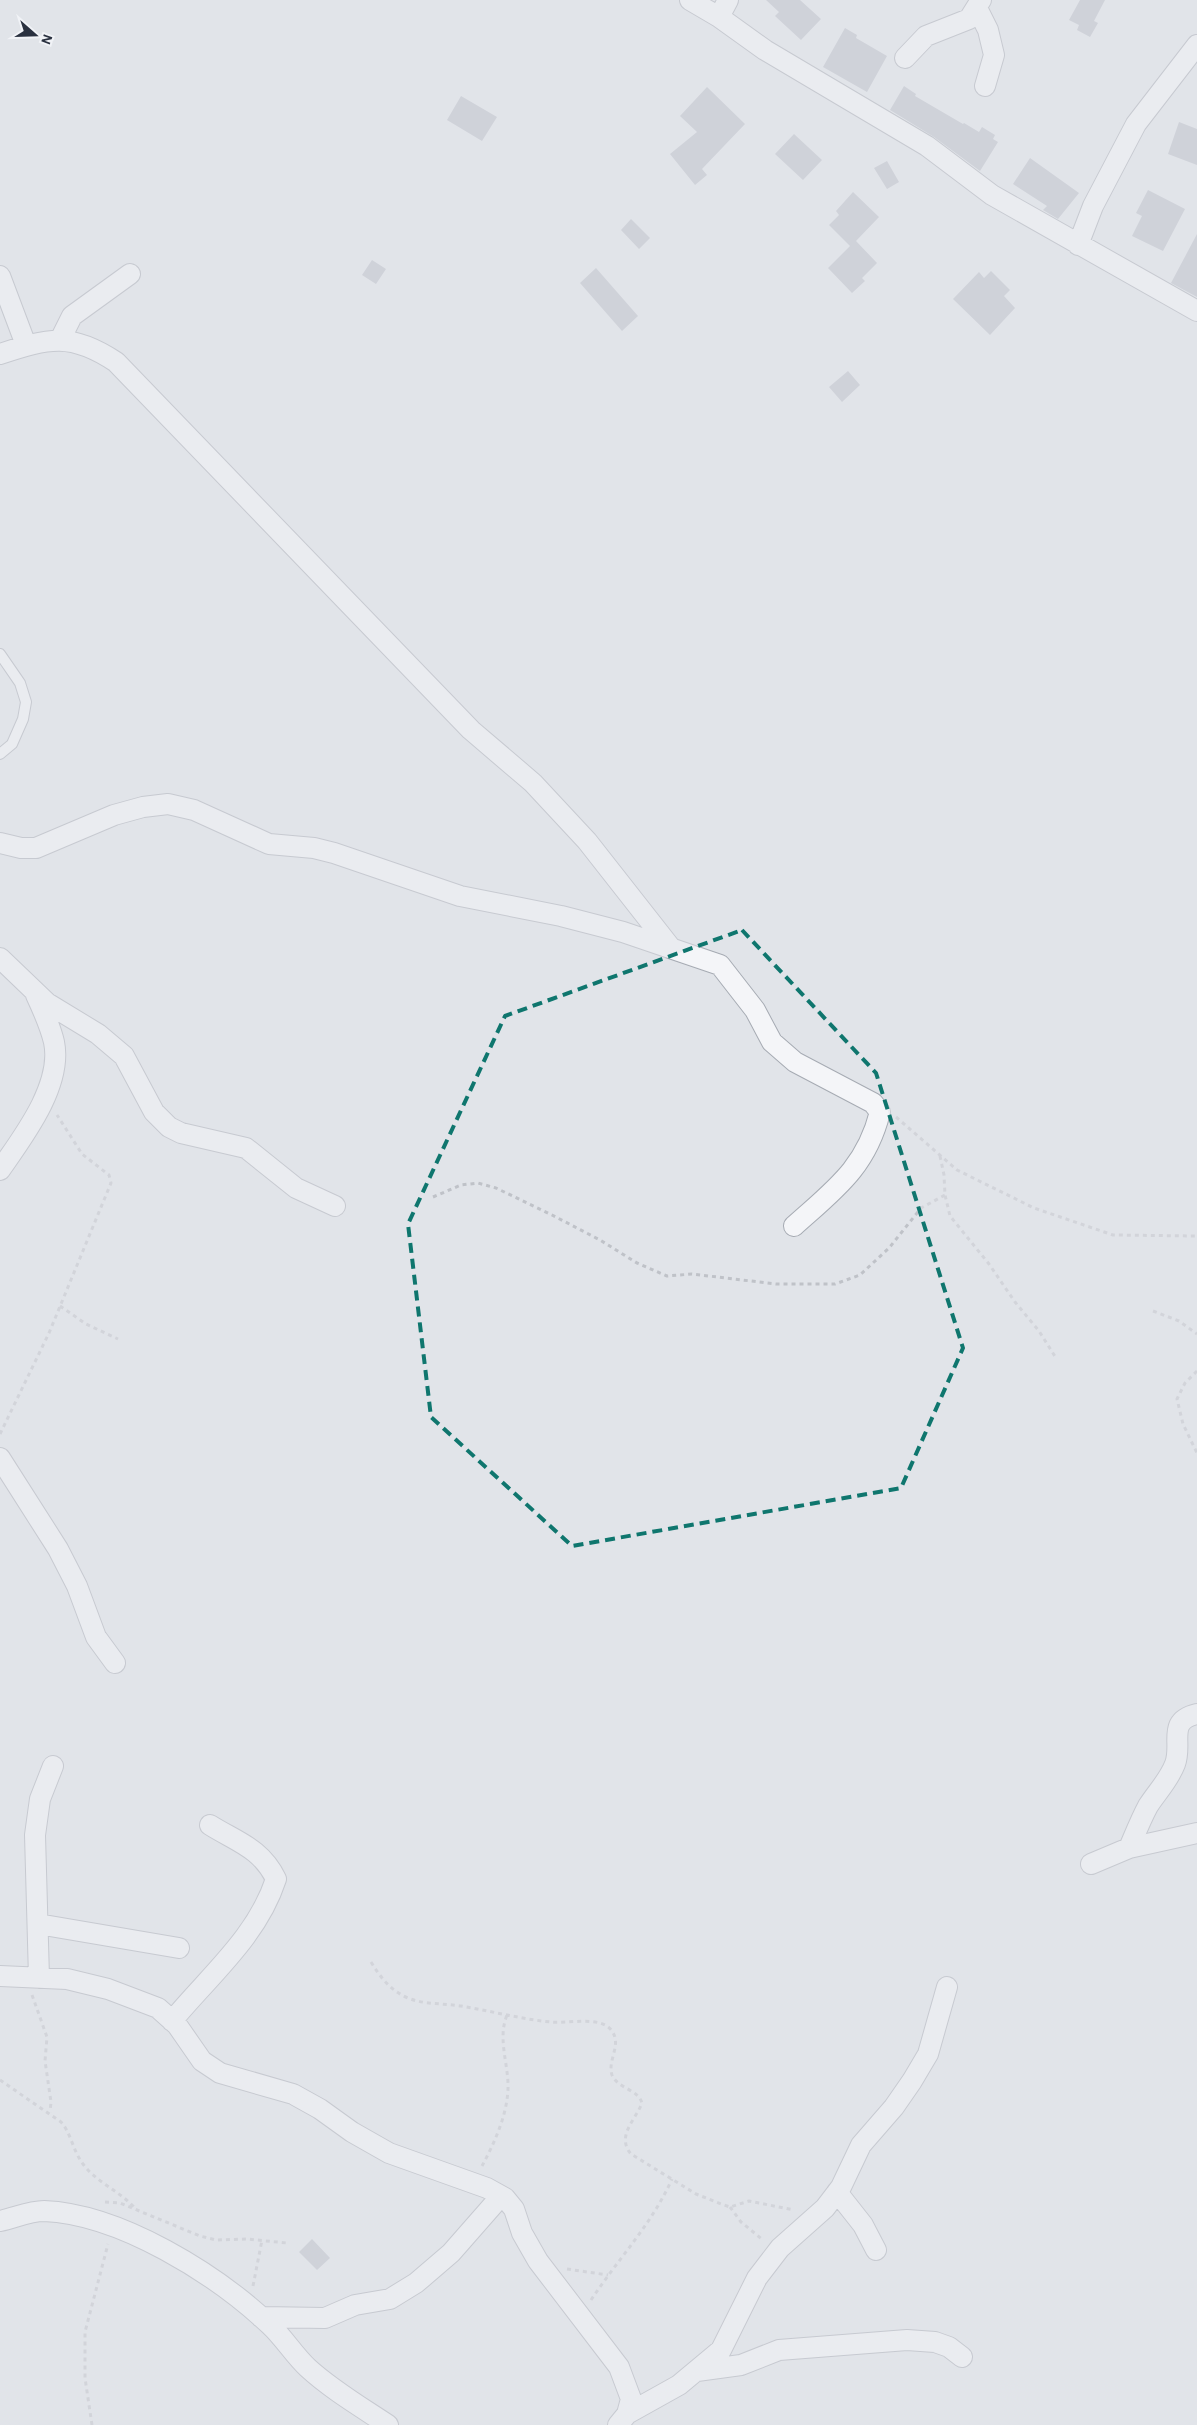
<svg xmlns="http://www.w3.org/2000/svg" width="1197" height="2425" font-family="'Alegreya Sans',sans-serif">
<rect width="100%" height="100%" fill="#e1e4e9"/>
<path fill="#b8bdc6" d="M766,0H800L821,19L801,40L775,16L779,12Z
M1080,0H1105L1094,21L1098,23L1090,37L1077,30L1079,25L1069,20Z
M845,28L857,35L856,38L887,56L867,92L823,67Z
M904,86L916,94L915,96L963,124L964,123L979,132L982,127L995,135L993,139L998,142L980,171L934,137L890,110Z
M707,87L745,124L702,169L707,175L695,185L670,154L697,132L680,116Z
M461,96L497,117L482,141L447,120Z
M1179,122L1197,129V165L1168,154Z
M794,134L822,160L803,180L775,154Z
M1030,158L1079,193L1058,219L1043,210L1047,206L1013,184Z
M887,161L899,182L887,189L874,168Z
M1148,190L1185,209L1163,251L1132,236L1142,216L1136,213Z
M853,192L879,217L856,241L877,263L862,278L865,281L852,293L828,268L850,246L829,225L839,215L836,211Z
M631,219L650,238L639,249L621,230Z
M1197,234V297L1171,283Z
M372,260L386,269L376,284L362,275Z
M596,268L638,316L622,331L580,283Z
M991,271L1010,290L1004,296L1015,308L990,335L953,299L979,272L984,278Z
M848,371L860,385L842,402L829,387Z
M312,2239L330,2258L317,2270L299,2252Z"/>
<g fill="none" stroke-linecap="round" stroke-linejoin="round">
<g stroke="#a6abb3" stroke-width="12">
<path id="lane" d="M0,654L20,683L26,702L23,719L12,744L0,754"/>
</g>
<g stroke="#a6abb3" stroke-width="22">
<path id="street" d="M690,0L719,17L765,50L927,146L992,195L1197,311
M977,8L988,30L994,55L985,86
M719,17L728,0
M905,58L926,36L969,19L981,0
M1078,245L1093,206L1136,124L1197,45
M0,276L26,345
M60,340L72,316L130,274
M0,354C49,338 71,332 116,362L471,730L533,783L587,841L671,948
M0,843L21,848H36L114,815L143,807L168,804L194,810L269,844L314,848L334,853L460,896L561,916L623,932L720,965L755,1010L772,1042L795,1062L873,1103L880,1112C866,1168 834,1190 794,1226
M0,958L47,1003L98,1034L124,1056L154,1112L169,1127L181,1133L246,1148L296,1188L335,1206
M0,1170C23,1137 63,1085 54,1042C50,1025 43,1010 36,995
M0,1458L58,1549L77,1586L96,1637L115,1663
M1129,1848C1135,1834 1141,1819 1148,1806C1157,1792 1169,1780 1175,1764C1183,1743 1166,1721 1197,1714
M1091,1864L1129,1848L1197,1833
M38,1924L179,1948
M0,1976L67,1979L108,1989L158,2008L177,2025L202,2061L220,2073L293,2094L320,2109L352,2132L389,2153L487,2188L505,2198L514,2209L522,2233L538,2261L619,2367L631,2399L627,2414L618,2425
M39,1978L35,1835L40,1799L53,1766
M172,2021C210,1975 257,1937 276,1879C261,1848 237,1842 210,1825
M837,2192L863,2225L876,2250
M0,2221C14,2218 30,2211 44,2211C120,2214 216,2274 270,2325C284,2338 294,2355 308,2368C332,2390 361,2407 388,2425
M261,2317L325,2318L355,2305L390,2299L416,2283L451,2253L501,2196
M697,2371L741,2365L779,2350L907,2340L935,2342L949,2347L962,2357
M627,2414L679,2385L721,2350L757,2278L780,2248L825,2208L841,2187L861,2145L894,2107L912,2081L928,2054L947,1987"/>
</g>
<path stroke="#bfc2c8" stroke-width="3" stroke-dasharray="4 4" stroke-linecap="butt" d="M896,1117L957,1170L1034,1208L1113,1235L1197,1236
M940,1156L944,1175L945,1195L950,1216L989,1264L1015,1302L1039,1331L1056,1358
M433,1197L461,1185L478,1183L496,1188L552,1215L600,1240L637,1263L667,1276L692,1274L776,1284H835L860,1275L889,1248L921,1208L945,1195
M60,1306L86,1324L118,1339
M1153,1311L1179,1321L1197,1334
M1197,1371L1185,1383L1177,1399L1183,1424L1197,1453
M0,1434L49,1333L111,1183L109,1175L82,1154L57,1115
M371,1962C381,1978 391,1991 408,1998C425,2005 443,2003 461,2006C491,2011 520,2019 551,2022C568,2024 601,2015 612,2031C622,2045 607,2061 612,2075C618,2089 638,2089 642,2103C635,2121 616,2136 631,2154L696,2194L721,2204L730,2207L749,2201L794,2210
M32,1995L47,2037L45,2061L51,2102L50,2112
M0,2080L61,2122C71,2133 73,2151 83,2164C96,2182 118,2190 134,2207
M482,2166C495,2142 509,2111 508,2083C507,2060 498,2037 507,2015
M105,2202L120,2203L200,2236L216,2240L247,2239L287,2243
M730,2207L741,2222L763,2240
M567,2269L608,2275
M253,2286L262,2240
M591,2300C618,2259 652,2224 672,2179
M92,2425L85,2378V2332L108,2244"/>
<use href="#lane" stroke="#f4f5f8" stroke-width="10"/>
<use href="#street" stroke="#f4f5f8" stroke-width="20"/>
</g>
<path d="M0 0H1197V2425H0ZM742,930L876,1073L963,1348L901,1488L572,1546L431,1417L408,1224L505,1016Z" fill="#e1e4e9" fill-opacity=".55" fill-rule="evenodd"/>
<path fill="none" stroke="#0f766e" stroke-width="4" stroke-dasharray="10 6" stroke-linejoin="round" d="M742,930L876,1073L963,1348L901,1488L572,1546L431,1417L408,1224L505,1016Z"/>
<g transform="translate(35 35) rotate(110)" stroke="#f1f3f7" stroke-width="4" paint-order="stroke">
<path d="M0-4L9 19L0 12L-9 19Z" fill="#2a3140"/>
<text y="-8" font-size="14" font-weight="bold" text-anchor="middle" fill="#2a3140">N</text>
</g>
</svg>
